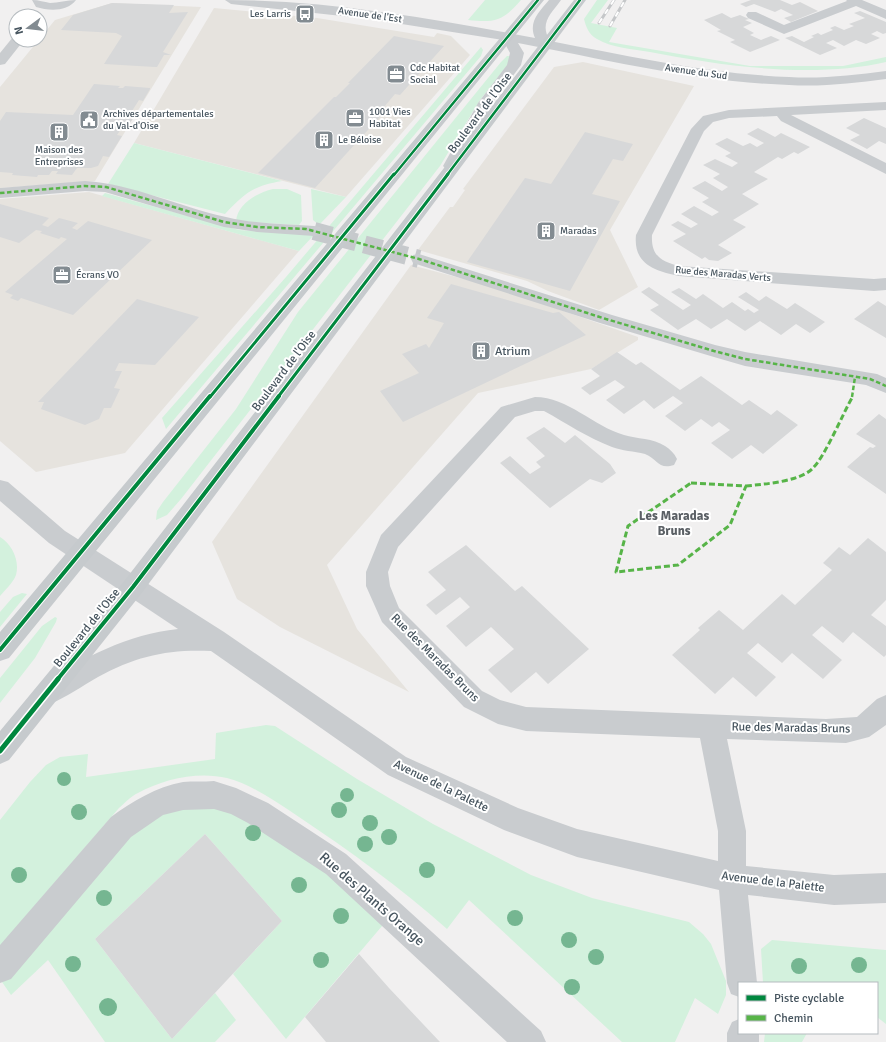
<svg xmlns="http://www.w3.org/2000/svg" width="886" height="1042" font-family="Signika,sans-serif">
<rect width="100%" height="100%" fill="#f1f0f0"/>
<path fill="#e6e3de" d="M112,3L201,7L95,181L0,188V87L55,20Z
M214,8L317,18L434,37L437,33L451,36L470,55L346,197L134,143Z
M583,62L694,86L610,230L638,287L599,310L548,291L527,281L418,250L450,207H453L465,190L463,189L554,67Z
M89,192L299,251L125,453L36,472L0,441V199Z
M411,265L494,287L638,337V340L591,369L478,393L327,565L357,629L409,692L280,627L237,599L212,542Z"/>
<path fill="#d3f1dd" d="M485,0H521C503,21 495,23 468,20Z
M597,0H608L591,23L617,28L609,42L750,66H843L886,57V62C813,79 722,66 650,52C633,49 612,48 597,39C589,35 586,27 584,19Z
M481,47L483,50L481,56L166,429L162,418L286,277Z
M507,56H511L509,63L480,100L440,166L181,499L167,515L156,520L157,511L163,502L236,409L298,312L501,62Z
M134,143L282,181C253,186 245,193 225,214L108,184Z
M273,189H287L301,195L302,221L299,225L236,221C238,203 257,193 273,189Z
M311,189L346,197L319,225L313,220Z
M105,193L239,230L314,235L299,251L102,196Z
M0,537C12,544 20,561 16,575C13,583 5,590 0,596Z
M22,593L27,594L0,627V612L13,597Z
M55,617L57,618L56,622L35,658L0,703V678L42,626Z
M266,725L275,726L357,779L433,824L531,875L592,898L689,922L703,934L711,944L726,981V995L718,1014L695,998L675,1042H622L469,900L447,929C401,888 350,851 299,817C276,802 253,785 227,778C198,771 163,779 138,793C131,796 125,803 119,808L0,946V820L30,782L46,765L60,757L88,754L86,777L215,759L216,733Z
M209,806L239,815L269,831L388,919L286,1039L233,974L282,921L205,834L95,939L172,1039L215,993L236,1020L215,1042H105L48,960L11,995L2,982L133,827L174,810Z
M772,940L886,950V1024L877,1017V983H763L761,949Z
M765,1033H807L802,1042H764Z"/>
<path fill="#d7d8d9" d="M751,0H780L792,5L800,2L818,11L791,22L784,18L793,15L781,9L775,12L754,4L746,7L740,4Z
M112,3L174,5L169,13L188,12L163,52L171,55H164L157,67H155L104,64L122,36L116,33L61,30L73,15Z
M860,11L886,22V33L883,34L877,31L871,34L880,38L866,44L856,40L844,46L833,40L826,43L837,48L820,55L785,38L792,36L804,42L814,37L811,36L818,33L821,35L833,30L830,28L835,26L844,30L854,26L849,24L865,18L854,13Z
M722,13L731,18L740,15L749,19L745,20L752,23L743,27L754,33L750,35L761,40L771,36L780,40L750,52L730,42L735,40L717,31L721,30L704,20Z
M394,36L444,46L400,95L395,94L384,107L388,108L315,188L258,173L334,97H336L350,83H348Z
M94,84L120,86L118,88H123L125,86L150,88V89L143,101L139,100L132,111L137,112L126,129H121L117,135L122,136L109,157L103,156L98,166L91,168H77L72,175L56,174L58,171H52L49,175H38L37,177L12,175L13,173L0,172V121L6,112L73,115Z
M864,118L886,128V144L879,141L867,149L850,140L860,135L846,128Z
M758,128L775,137L781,133L810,147L798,154L794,152L782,159L778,157L754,172L768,179L742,194L759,204L733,220L746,227L718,245L732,253L718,261L709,260L705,257L702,259L673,241L686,234L671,225L678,221L691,228L698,224L681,214L694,206L712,216L719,212L702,202L709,198L692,188L705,181L722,191L728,187L713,178L720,174L703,165L715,159L732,167L738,163L725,156L731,153L715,144L727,138L743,146L750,143L757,147L764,143L747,134Z
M585,132L633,144L623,161L613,159L592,194L620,201L570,291L467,262L525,178L551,184Z
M0,204L49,218L42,225L48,227L59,218L78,223L72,228L77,230L88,221L152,240L73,315L21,298L18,301L10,298L13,295L5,292L67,239L61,237L59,239L40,233L42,231L36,230L19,243L0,237Z
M451,284L553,313L559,312L586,335L403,422L380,391L419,373L402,354L426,344L429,348L444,323L427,318Z
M649,287L683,310L691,305L671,292L679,288L696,299L703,294L723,308L732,302L745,311L748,309L754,313L759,310L738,297L746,292L759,301L766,296L787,309L795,303L825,322L810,333L796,324L781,335L760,321L745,331L727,319L711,329L696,319L678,330L650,310L659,305L641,292Z
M137,299L199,317L155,365L119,363L115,371H122L114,388L120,389L111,408H104L99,419L85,425L41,409L44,402H38Z
M878,301L886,306V338L854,319Z
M617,352L636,365L641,362L680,390L701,376L742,405L749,400L771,415L777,410L798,425L763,454L751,445L732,459L711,443L730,430L719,422L712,427L701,419L685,431L665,416L683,403L673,396L654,409L644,400L624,414L606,400L625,387L615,380L590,395L581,388L600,376L591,369Z
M879,414L886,419V494L847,467L870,447L873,448L876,446L856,434Z
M544,427L565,443L575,435L610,464L616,473L602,483L590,479L550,508L500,463L510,456L530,474L541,467L536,462L545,456L526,438Z
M868,538L886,552V600L871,615L886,626V655L884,657L853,632L843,643L822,626L812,635L842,660L823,679L792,653L782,663L758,643L747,653L776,677L756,697L733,677L715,694L672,655L700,630L698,628L719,610L743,630L782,594L795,605L832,570L823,563L839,547L850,555Z
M466,545L515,591L522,586L589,649L548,684L536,672L511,693L488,670L514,649L491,627L466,647L446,626L470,607L460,597L436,615L426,605L446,590L428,572Z
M205,834L282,921L172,1039L95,939Z
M359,954L389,988L440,1042H326L305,1017Z"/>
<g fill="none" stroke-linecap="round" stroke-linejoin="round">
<path stroke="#c6c9cc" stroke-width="18" stroke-dasharray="18 8" stroke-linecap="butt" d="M314,231L419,259"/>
<path fill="#c9cccf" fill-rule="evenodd" d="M32,0C39,0 44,2 50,3C58,3 67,0 76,0C67,12 49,11 36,7Z
M225,0C329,0 434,19 535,38C528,22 539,12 549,0H561C551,14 539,23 550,41C629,56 708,74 789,77C822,79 854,75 886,71V79C854,83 822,87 789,85C697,82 608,60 518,43L524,53L521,65L492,104L459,166L456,169H446L443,166L478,103L507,65L510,53L503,40L370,19L231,4Z
M846,0H862L886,10V19L856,6L784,34L748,18L746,15L748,12H756L784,25L847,1Z
M13,37H16V40H24L5,64L0,65V53Z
M886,102V110L791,115L886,163V174L781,121L777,116L729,118L713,122L704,131L652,235C651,255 660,261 679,266L874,279L886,278V290L874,291L679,276C655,271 633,264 636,235L691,129L703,116L729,110Z
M85,181C134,184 179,207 226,217C255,224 285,224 314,226L320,227L322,231L320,235L314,236L257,232L224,227L105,192L85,191L0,198V188Z
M419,254L612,315L715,345L745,352L877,374L886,378V393L866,385L745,366L714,357L600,323L413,263L411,259L413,255Z
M535,397C568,397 593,426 624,435C637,439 653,438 665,446C670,449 674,453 677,459L674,465C658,470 658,459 645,454C634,451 622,451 612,447C588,438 566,423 544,411H535L515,417L398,547L388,572L390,586L399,608L482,691L500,700L526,707L826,719L857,717L877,699L886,695V725L869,737L846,743L727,739L746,831V866L834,875L886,873V903L834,905L748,895L757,983H739V997L731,994L727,983L719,890L577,857L504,830L388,775L211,651C168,649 136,656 98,677C82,686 67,697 50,704L41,700L37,692L41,684C83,658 128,634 178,629L49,543L0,501V480L8,482L65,531L224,632L406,757L518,808L577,829L718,861V831L700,738L526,731L498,724L464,707L382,622L366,586V572L381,535L501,407Z
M214,781L236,788L268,803L346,854L541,1031L546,1042H507L326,874L248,823L231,814L214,809L183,810L163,815L131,837L11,979L0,983V945L111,817C133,801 156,787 183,782C193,781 204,782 214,781Z
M739,1019V1033H759V1042H727V1033L732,1022Z"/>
<path fill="#c6cacd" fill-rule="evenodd" d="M532,0H544L9,658L0,661V632Z
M574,0H586L141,594L9,760L0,764V731L125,580Z"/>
<g stroke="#c5c7c9" stroke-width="3">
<path id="rail" d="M599,23L614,0
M610,26L625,0"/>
</g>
<use href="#rail" stroke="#fff" stroke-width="2" stroke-dasharray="5.5" stroke-linecap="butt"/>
<path stroke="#57b448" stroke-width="2.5" stroke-dasharray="4.5 2.5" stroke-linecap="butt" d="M0,193L85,186L106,187L224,222L257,227L306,229L419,259L606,319L714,351L745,359L870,379L886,386
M852,397L855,377"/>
<path stroke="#57b448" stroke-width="3" stroke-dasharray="6 3" stroke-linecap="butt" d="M691,483L746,486L730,525L678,565L616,572L628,526Z
M746,486C764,484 798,482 812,469C825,457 843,413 853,396"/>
<g stroke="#fff" stroke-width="4">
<path id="cycleway-far3" d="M394,175L538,0
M447,175L580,0"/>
</g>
<g stroke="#fff" stroke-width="5">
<path id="cycleway-far2" d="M210,397L394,174
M278,397L448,174"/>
</g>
<g stroke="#fff" stroke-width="6">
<path id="cycleway-far1" d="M0,650L210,396
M57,680L133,587L279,396"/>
</g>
<g stroke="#fff" stroke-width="8">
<path id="cycleway" d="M0,751L58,679"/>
</g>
<use href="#cycleway-far3" stroke="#00873e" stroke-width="2.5"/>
<use href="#cycleway-far2" stroke="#00873e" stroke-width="3"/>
<use href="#cycleway-far1" stroke="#00873e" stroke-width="4"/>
<use href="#cycleway" stroke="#00873e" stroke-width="5"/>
</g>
<g fill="#75b691">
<circle cx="64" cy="779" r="7"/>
<circle cx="347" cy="795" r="7"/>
<circle cx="339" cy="810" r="8"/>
<circle cx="79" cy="812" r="8"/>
<circle cx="370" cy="823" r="8"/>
<circle cx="253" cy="833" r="8"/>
<circle cx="389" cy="837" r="8"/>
<circle cx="365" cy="844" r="8"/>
<circle cx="427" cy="870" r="8"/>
<circle cx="19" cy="875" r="8"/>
<circle cx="299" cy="885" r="8"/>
<circle cx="104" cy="898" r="8"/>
<circle cx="341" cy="916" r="8"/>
<circle cx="515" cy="918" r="8"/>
<circle cx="569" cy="940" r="8"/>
<circle cx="596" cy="957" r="8"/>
<circle cx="321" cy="960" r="8"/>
<circle cx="73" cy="964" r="8"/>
<circle cx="859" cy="965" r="8"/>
<circle cx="799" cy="966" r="8"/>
<circle cx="572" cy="987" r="8"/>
<circle cx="108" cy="1007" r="9"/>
</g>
<defs>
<g id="bus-square" transform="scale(1)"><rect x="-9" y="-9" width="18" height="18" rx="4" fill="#828b91" stroke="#fff"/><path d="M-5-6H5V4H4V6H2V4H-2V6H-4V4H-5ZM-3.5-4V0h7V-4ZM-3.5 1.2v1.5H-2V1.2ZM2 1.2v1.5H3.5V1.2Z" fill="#fff"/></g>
<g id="office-square" transform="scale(1)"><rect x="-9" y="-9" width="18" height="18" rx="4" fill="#828b91" stroke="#fff"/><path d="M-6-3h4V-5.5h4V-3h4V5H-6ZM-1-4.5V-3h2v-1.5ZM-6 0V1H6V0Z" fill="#fff"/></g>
<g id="civic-square" transform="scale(1)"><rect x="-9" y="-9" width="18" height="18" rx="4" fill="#828b91" stroke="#fff"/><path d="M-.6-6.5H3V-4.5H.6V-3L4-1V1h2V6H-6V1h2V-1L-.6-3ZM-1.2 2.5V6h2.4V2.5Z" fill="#fff"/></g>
<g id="building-square" transform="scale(1)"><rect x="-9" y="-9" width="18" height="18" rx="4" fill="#828b91" stroke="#fff"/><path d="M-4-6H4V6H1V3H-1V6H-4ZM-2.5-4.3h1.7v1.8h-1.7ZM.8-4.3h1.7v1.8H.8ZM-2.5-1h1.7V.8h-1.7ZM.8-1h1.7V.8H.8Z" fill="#fff"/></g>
</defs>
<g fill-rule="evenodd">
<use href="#bus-square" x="305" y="14"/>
<use href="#office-square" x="396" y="74"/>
<use href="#office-square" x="355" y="118"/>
<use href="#civic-square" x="89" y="120"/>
<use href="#building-square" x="59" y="132"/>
<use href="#building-square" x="324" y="140"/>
<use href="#building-square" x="546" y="231"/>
<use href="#office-square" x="62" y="275"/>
<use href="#building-square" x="481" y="351"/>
</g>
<g text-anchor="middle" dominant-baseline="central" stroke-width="4" stroke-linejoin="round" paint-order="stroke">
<g font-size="10" fill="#46545e" stroke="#fff" text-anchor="start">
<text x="291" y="14" text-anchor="end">Les Larris</text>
<text x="410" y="68">Cdc Habitat<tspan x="410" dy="12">Social</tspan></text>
<text x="369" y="112">1001 Vies<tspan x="369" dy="12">Habitat</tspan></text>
<text x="103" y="114">Archives départementales<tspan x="103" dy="12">du Val-d'Oise</tspan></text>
<text x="338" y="140">Le Béloise</text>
<text x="59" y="150" text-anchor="middle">Maison des<tspan x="59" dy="12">Entreprises</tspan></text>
<text x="560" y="231">Maradas</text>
<text x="76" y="275">Écrans VO</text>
</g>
<g font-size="10" fill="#46545e" stroke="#fff">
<text transform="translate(370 15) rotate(8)">Avenue de l'Est</text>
<text transform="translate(696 72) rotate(8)">Avenue du Sud</text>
<text transform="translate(723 274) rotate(5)">Rue des Maradas Verts</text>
</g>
<g font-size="12" fill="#46545e" stroke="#fff">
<text transform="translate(480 113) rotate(-53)">Boulevard de l'Oise</text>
<text transform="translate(284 371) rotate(-53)">Boulevard de l'Oise</text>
<text transform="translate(87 628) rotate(-51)">Boulevard de l'Oise</text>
<text transform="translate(435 658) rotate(45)">Rue des Maradas Bruns</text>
<text transform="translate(791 728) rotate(1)">Rue des Maradas Bruns</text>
<text transform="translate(441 786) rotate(26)">Avenue de la Palette</text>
<text transform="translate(773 882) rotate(7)">Avenue de la Palette</text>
</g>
<g font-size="12" fill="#46545e" stroke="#fff" text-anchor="start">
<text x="495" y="351">Atrium</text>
</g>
<g font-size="13" font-weight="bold" fill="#5b6065" stroke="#fff">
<text x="674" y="516">Les Maradas<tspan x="674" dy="15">Bruns</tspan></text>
</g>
<g font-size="14" fill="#46545e" stroke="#fff">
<text transform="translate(372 899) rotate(41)">Rue des Plants Orange</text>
</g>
</g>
<rect x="738" y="982" width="140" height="52" fill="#ffffff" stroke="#b5bbbf"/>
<rect x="746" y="995" width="20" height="6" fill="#00873e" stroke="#b5bbbf"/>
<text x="774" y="1002" font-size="12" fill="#46545e">Piste cyclable</text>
<rect x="746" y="1015" width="20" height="6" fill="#57b448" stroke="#b5bbbf"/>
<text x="774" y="1022" font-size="12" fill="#46545e">Chemin</text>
<g transform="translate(28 28) rotate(255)"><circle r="19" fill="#ffffff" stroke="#b5bbbf"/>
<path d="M0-3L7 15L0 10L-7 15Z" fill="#828b91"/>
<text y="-6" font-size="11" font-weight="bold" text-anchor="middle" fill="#46545e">N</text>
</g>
</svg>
